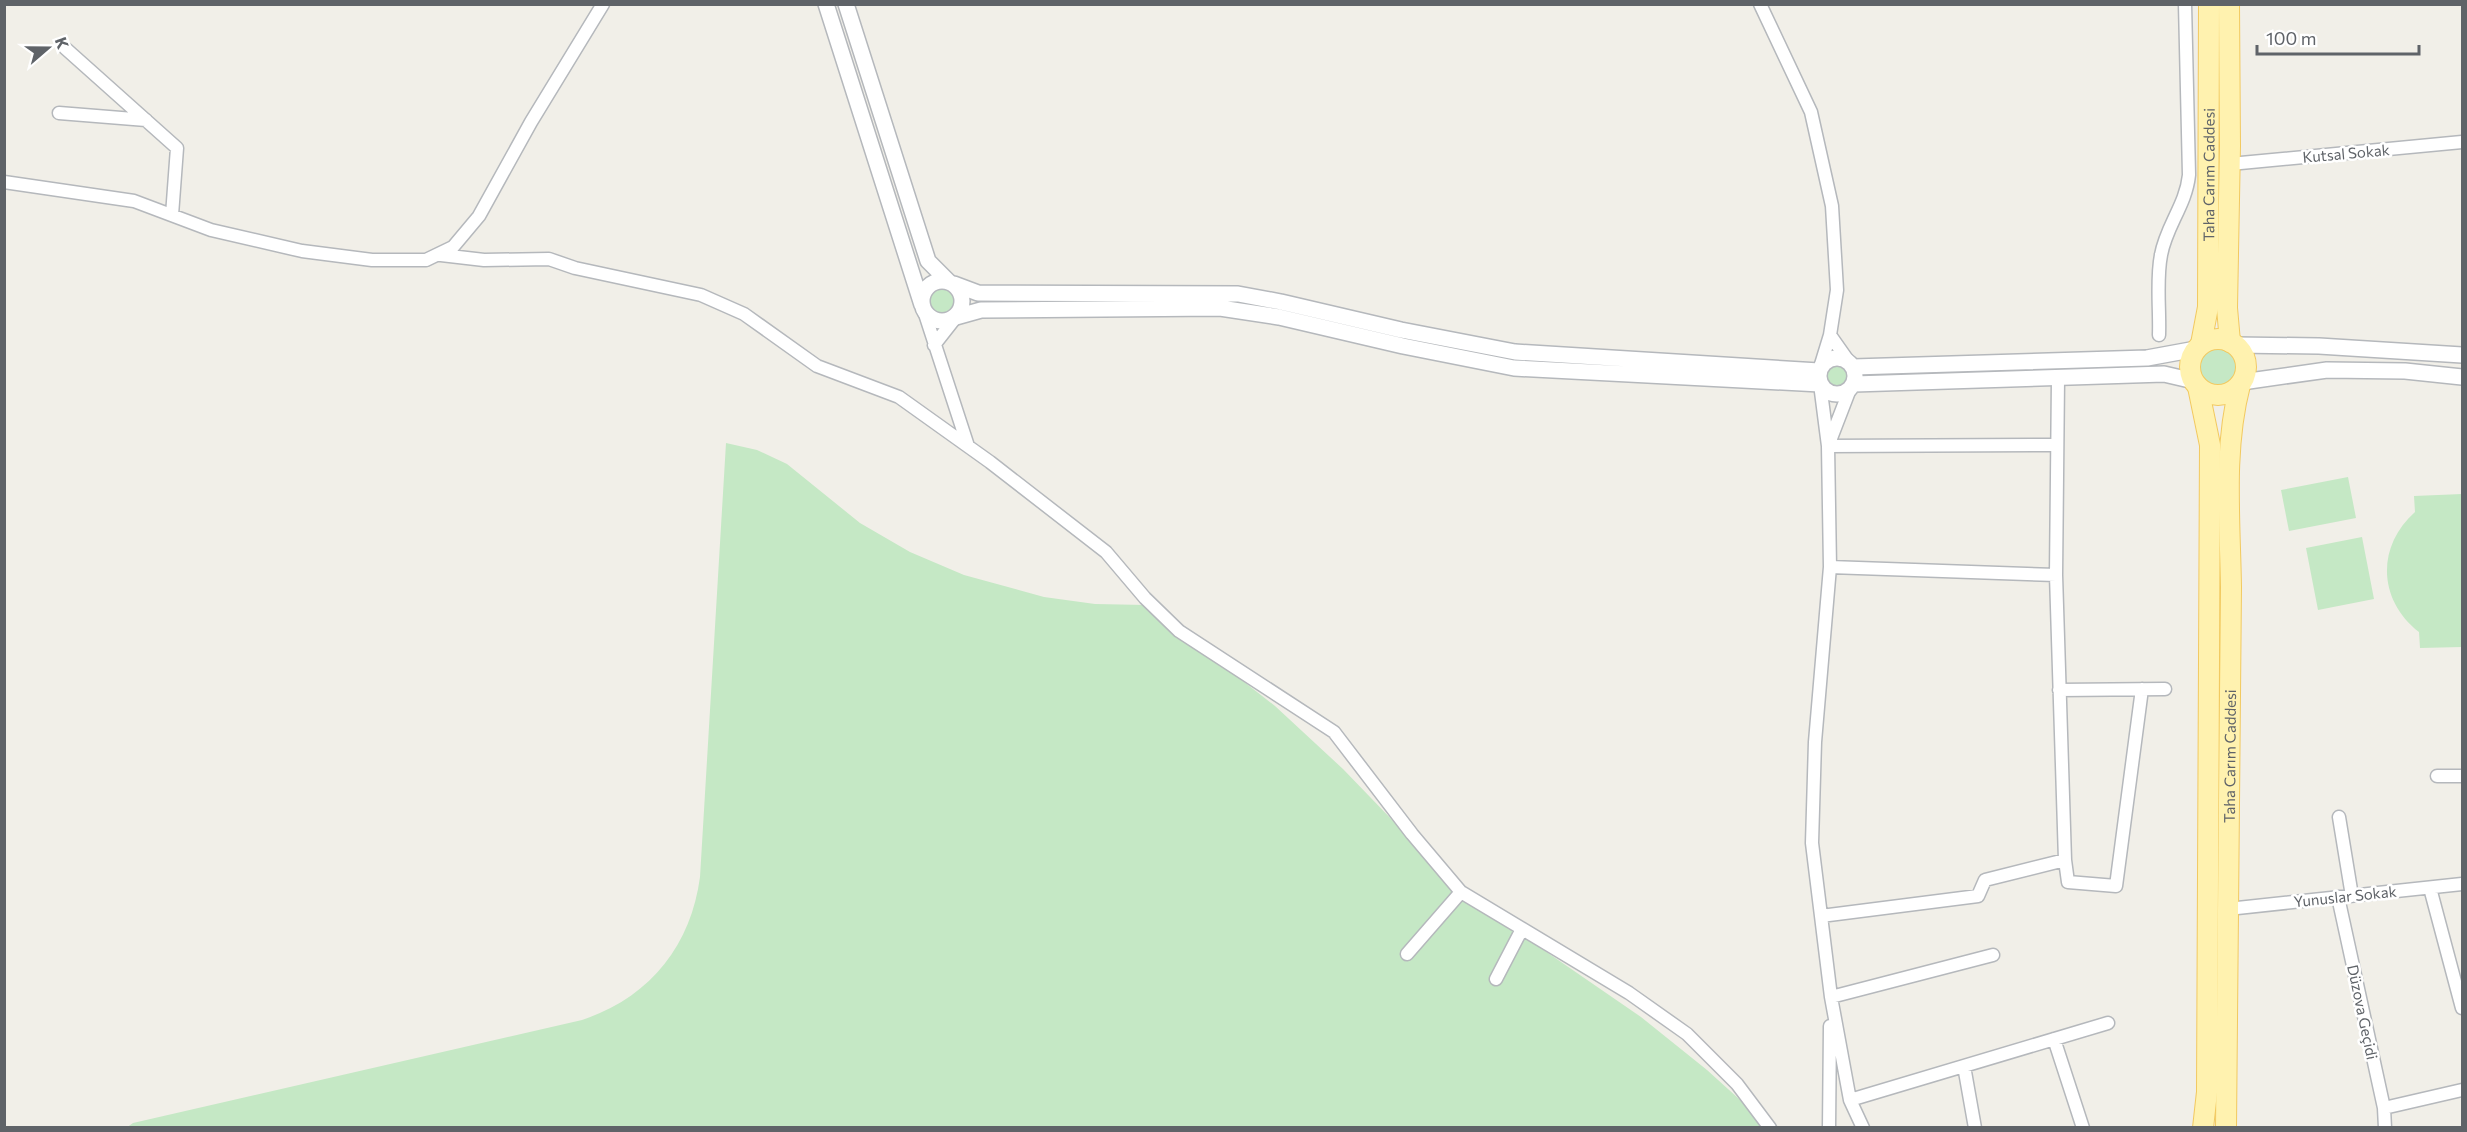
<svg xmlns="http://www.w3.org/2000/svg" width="2467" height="1132" font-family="Commissioner,sans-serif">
<rect width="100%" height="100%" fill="#f1efe8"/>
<path fill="#c5e8c5" d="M925 301a17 17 0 1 1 34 0a17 17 0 1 1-34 0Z
M2198 367a20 20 0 1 1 40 0a20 20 0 1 1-40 0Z
M1822 377a15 15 0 1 1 30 0a15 15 0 1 1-30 0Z
M726,443L757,450L787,464L860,523L910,552L964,575L1044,597L1095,604L1146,605L1275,706L1343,769L1425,854L1506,924L1641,1017L1707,1070L1770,1127L126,1128L133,1123L582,1020C649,998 691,946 700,877Z
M2348,477L2356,518L2289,531L2281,490Z
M2462,494V647L2420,648L2419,632C2378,600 2376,547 2415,512L2414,496Z
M2362,537L2374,599L2318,610L2306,548Z"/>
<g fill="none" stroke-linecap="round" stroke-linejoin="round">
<g stroke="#b5b8bc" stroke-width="15">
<path id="minor" d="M1760,4L1811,112L1832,206L1837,290L1830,335L1819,371
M65,48L177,148L172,215
M59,113L146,120
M2230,164L2462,142
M4,182L134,201L211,230L302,251L372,260H426L453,247L479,216L531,122L603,4
M441,255L484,260L549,259L575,268L701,295L744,314L817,366L899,397L990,462L1106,552L1145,598L1179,631L1334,732L1412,834L1461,892L1629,993L1687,1034L1737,1084L1770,1128
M924,311L968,446
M1830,335L1849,362
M2159,335C2160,310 2156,280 2161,255C2166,226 2186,205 2189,175L2185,4
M934,345L956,317
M2058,379L2056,575L2065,860L2068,882L2116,886L2142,689
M1820,384L1828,446L1830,567L1815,742L1812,843L1831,997L1850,1100L1863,1128
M1850,389L1828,446L2056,445
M1830,567L2056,575
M2059,690L2165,689
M2437,776H2462
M2339,817L2352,896
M2430,888L2462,1008
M2338,897L2384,1108L2385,1128
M2228,909L2462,884
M1821,916L1978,896L1985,880L2065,860
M1407,954L1461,892
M1496,979L1522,929
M1831,997L1993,955
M2054,1039L2083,1128
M1964,1066L1975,1128
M1850,1100L2108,1023
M2384,1108L2462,1090
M1829,1128L1830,1026"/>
</g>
<g stroke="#b5b8bc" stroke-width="18">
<path id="tertiary" d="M826,4L922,305
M846,4L928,261L948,281
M922 301a20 20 0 1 1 40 0a20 20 0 1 1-40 0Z
M954,284L978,293L1238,294L1281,302L1401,330L1515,352L1819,371
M956,317L981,310L1220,308L1279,317L1403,346L1514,368L1820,384
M2236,345L2319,346L2462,355
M1819 376a18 18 0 1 1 36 0a18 18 0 1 1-36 0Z
M1853,367L2147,358L2196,349
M2242,382L2327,370L2405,371L2462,377
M1854,384L2164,374L2194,381"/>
</g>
<g stroke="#f2c960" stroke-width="22">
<g id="primary">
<path d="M2229,4L2230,146L2227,308L2230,342"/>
<circle cx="2218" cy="367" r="28"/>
<path id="s1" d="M2201,344L2208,307L2209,4"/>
<path d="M2198,387L2210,445L2207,1092L2203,1128"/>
<path id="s2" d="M2226,1128L2231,587C2230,520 2223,450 2240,385"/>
</g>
</g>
<use href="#minor" stroke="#fff" stroke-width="12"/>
<use href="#tertiary" stroke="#fff" stroke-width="15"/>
<use href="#primary" stroke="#fff2af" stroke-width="20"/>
</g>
<g text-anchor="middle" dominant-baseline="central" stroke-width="5" stroke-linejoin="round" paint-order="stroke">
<g font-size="15" fill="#5f6368" stroke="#fff">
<text transform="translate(2346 153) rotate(-5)">Kutsal Sokak</text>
<text stroke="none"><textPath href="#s1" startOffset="170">Taha Carım Caddesi</textPath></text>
<text stroke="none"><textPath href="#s2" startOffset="372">Taha Carım Caddesi</textPath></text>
<text transform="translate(2345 896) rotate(-6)">Yunuslar Sokak</text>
<text transform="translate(2363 1012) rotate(78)">Düzova Geçidi</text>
</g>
</g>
<rect width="2467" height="1132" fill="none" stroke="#5f6368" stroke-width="12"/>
<g transform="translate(48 48) rotate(70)" stroke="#ffffff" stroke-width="4.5" paint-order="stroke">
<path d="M0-4.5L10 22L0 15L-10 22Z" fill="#5f6368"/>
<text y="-9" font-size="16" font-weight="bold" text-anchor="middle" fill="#5f6368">K</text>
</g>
<path d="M2257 45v9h162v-9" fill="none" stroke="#5f6368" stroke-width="3"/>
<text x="2266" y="45" font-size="18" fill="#5f6368" stroke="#ffffff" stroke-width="4.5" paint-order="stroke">100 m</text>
</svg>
